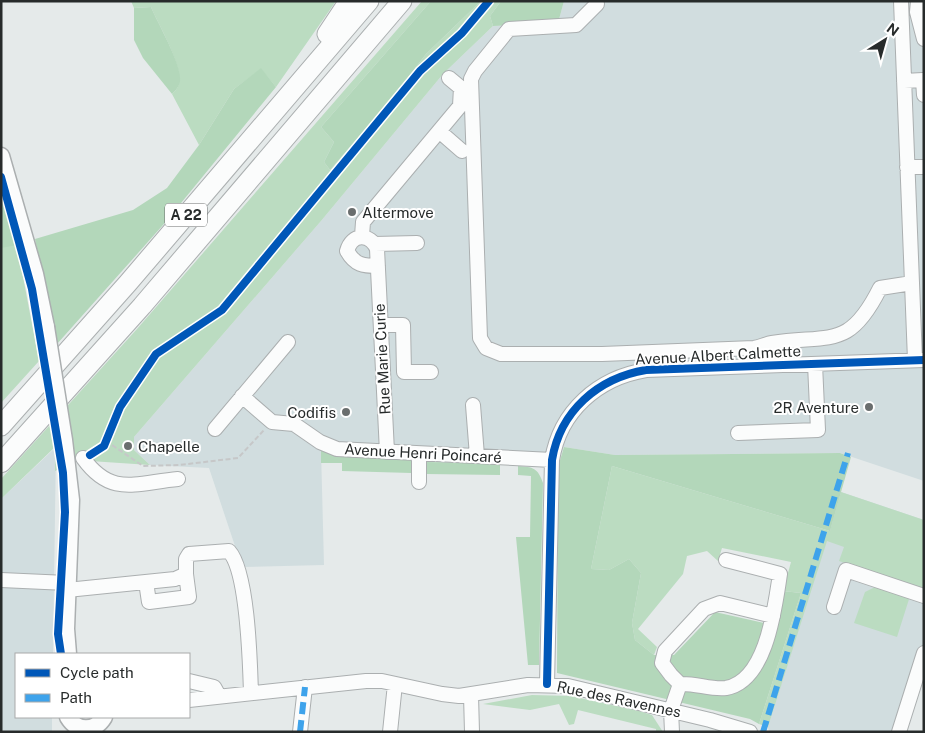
<svg xmlns="http://www.w3.org/2000/svg" width="925" height="733" font-family="'Public Sans',sans-serif">
<rect width="100%" height="100%" fill="#e5eaea"/>
<path fill="#d1dddf" d="M564,1H924V481L840,453L615,455L564,447L559,460L515,463L425,462L374,458L321,450L324,565L242,567L209,468L150,465L134,450V437L321,221L443,74L493,26L558,23Z
M56,447L53,654H16V717H52V732H1V499Z
M841,492L924,520V665L903,732H769L768,727Z"/>
<path fill="#bbdcc1" d="M131,1H336L276,87L261,69L234,89L199,145L172,94C176,90 179,87 179,81C182,64 158,24 151,7L134,8Z
M422,1H431L321,127L334,142L324,162L330,170L390,101L426,54L481,1H501L490,16L493,26L443,74L321,221L134,437V450L150,465L75,460L55,471V447L1,499V479L137,329Z
M1,190L17,245L39,361L1,403Z
M612,466L830,531L841,492L924,520V590L839,561L844,547L827,541L768,727L759,724L801,593L783,591L791,562L722,548L718,561L707,551L687,556L683,574L638,629L657,647L654,655L635,640L632,623L641,573L629,559L609,570L591,569Z
M877,586L910,596L897,637L854,623L865,592Z
M532,695L571,696L639,711L652,715L663,732H656V729L578,710L574,724L569,725L559,704L530,710L483,704Z"/>
<path fill="#b3d7ba" d="M431,1H481L426,54L390,101L330,170L324,162L334,142L321,127Z
M501,1H564L558,23L493,26L490,16Z
M151,7C158,24 182,64 180,81C179,87 176,90 172,94L143,58L134,40V8Z
M261,68L276,87L163,225L57,344L35,239L133,210L167,188L199,145L234,89Z
M1,190L17,245L1,248Z
M564,447L615,455L840,453L851,457L830,531L612,466L591,569L609,570L629,559L641,573L632,623L635,640L654,655H674L715,612L778,626L783,591L801,593L759,724L750,719L557,673L558,467Z
M321,449L373,458L411,459V473L342,471V463H321Z
M425,462L500,463V475L426,474Z
M518,466C533,467 538,468 543,483L539,665H528L516,537H530L531,476L518,475Z"/>
<g fill="none" stroke-linecap="round" stroke-linejoin="round">
<g stroke="#abafb0" stroke-width="16">
<path id="minor" d="M901,1L915,360
M918,1L917,12L924,39
M597,4L576,25L509,29L475,71L471,79L480,338L486,348L501,354H602L754,348C760,347 766,344 772,343C831,334 849,350 880,288L912,283
M904,81L923,80L924,95
M439,131L462,151
M907,167H924
M362,236L363,222L460,106L461,88L449,78
M375,244L417,243
M378,266C363,266 355,265 347,251C352,233 370,233 377,249L387,452
M381,325H403L404,372H431
M242,396L272,422L294,424L320,442L337,449L552,460
M473,405L477,456
M215,429L288,342
M738,433L818,430L815,364
M83,458C111,497 135,483 178,479
M419,482V454
M1,580L67,583
M146,582L149,602L189,597L186,574
M67,590L175,579L186,574V559L189,554L229,551C248,572 250,663 251,693
M834,607L846,570L924,596
M189,681L214,687L219,696
M547,684L552,460C560,411 598,378 646,370L924,360
M680,684C695,683 712,690 726,688C767,681 775,606 780,574L726,560
M471,695L472,732
M189,700L366,681H382L442,694L459,696L528,685L568,686L710,720L750,732
M300,732L305,687
M390,732L395,684
M672,732L671,710L680,684L671,675L662,663L665,651L704,609L720,603L773,616
M899,732L924,653"/>
</g>
<g stroke="#abafb0" stroke-width="19">
<path id="major" d="M1,156L35,274L46,327
M64,440L71,500L66,629L68,654
M68,717C77,732 95,732 104,717"/>
</g>
<g stroke="#abafb0" stroke-width="21">
<path id="highway" d="M327,34L349,1
M1,426L128,283L369,1
M1,463L142,306L402,1"/>
</g>
<path stroke="#c6c7c8" stroke-width="2" stroke-dasharray="5 2.5" stroke-linecap="butt" d="M106,441L143,466L179,465L238,458L265,429"/>
<use href="#minor" stroke="#fbfcfc" stroke-width="14"/>
<use href="#major" stroke="#fbfcfc" stroke-width="16"/>
<use href="#highway" stroke="#fbfcfc" stroke-width="19"/>
<g stroke="#abafb0" stroke-width="19" stroke-linecap="butt">
<path id="major-bridge" d="M46,327L64,440"/>
</g>
<use href="#major-bridge" stroke="#fbfcfc" stroke-width="16"/>
<path stroke="#3ea3eb" stroke-width="6" stroke-dasharray="12 6" stroke-linecap="butt" d="M300,732L305,687
M763,732L848,453"/>
<g stroke="#fff" stroke-width="11">
<path id="cycleway" d="M1,177L32,289L63,473L65,512L58,634L61,654
M90,455L104,446L120,407L156,354L222,310L420,71L462,33L489,1
M547,684L552,460C560,411 598,378 646,370L924,360"/>
</g>
<use href="#cycleway" stroke="#0057b8" stroke-width="8"/>
</g>
<g fill="#6a6e6e" stroke="#fff" stroke-width="2">
<circle cx="352" cy="212" r="5"/>
<circle cx="869" cy="407" r="5"/>
<circle cx="346" cy="412" r="5"/>
<circle cx="128" cy="446" r="5"/>
</g>
<g text-anchor="middle" dominant-baseline="central" stroke-width="4" stroke-linejoin="round" paint-order="stroke">
<rect fill="#fff" stroke="#686b6b" stroke-width="1" x="165" y="203.5" width="42" height="23" rx="4"/>
<g font-size="14" font-weight="bold" fill="#272b2b">
<text x="186" y="215">A 22</text>
</g>
<g font-size="15" fill="#272b2b" stroke="#fff" text-anchor="start">
<text x="362" y="212">Altermove</text>
<text x="859" y="407" text-anchor="end">2R Aventure</text>
<text x="336" y="412" text-anchor="end">Codifis</text>
<text x="138" y="446">Chapelle</text>
</g>
<g font-size="15" fill="#272b2b" stroke="#fff">
<text transform="translate(718 355) rotate(-3)">Avenue Albert Calmette</text>
<text transform="translate(382 359) rotate(-93)">Rue Marie Curie</text>
<text transform="translate(423 453) rotate(3)">Avenue Henri Poincaré</text>
<text transform="translate(619 699) rotate(12)">Rue des Ravennes</text>
</g>
</g>
<rect width="925" height="733" fill="none" stroke="#272b2b" stroke-width="5"/>
<rect x="15" y="653" width="175" height="65" fill="#ffffff" stroke="#a9aaaa"/>
<rect x="25" y="669" width="25" height="8" fill="#0057b8" stroke="#a9aaaa"/>
<text x="60" y="678" font-size="15" fill="#272b2b">Cycle path</text>
<rect x="25" y="694" width="25" height="8" fill="#3ea3eb" stroke="#a9aaaa"/>
<text x="60" y="703" font-size="15" fill="#272b2b">Path</text>
<g transform="translate(885 40) rotate(37)" stroke="#ffffff" stroke-width="4" paint-order="stroke">
<path d="M0-4L9 19L0 12L-9 19Z" fill="#272b2b"/>
<text y="-8" font-size="14" font-weight="bold" text-anchor="middle" fill="#272b2b">N</text>
</g>
</svg>
